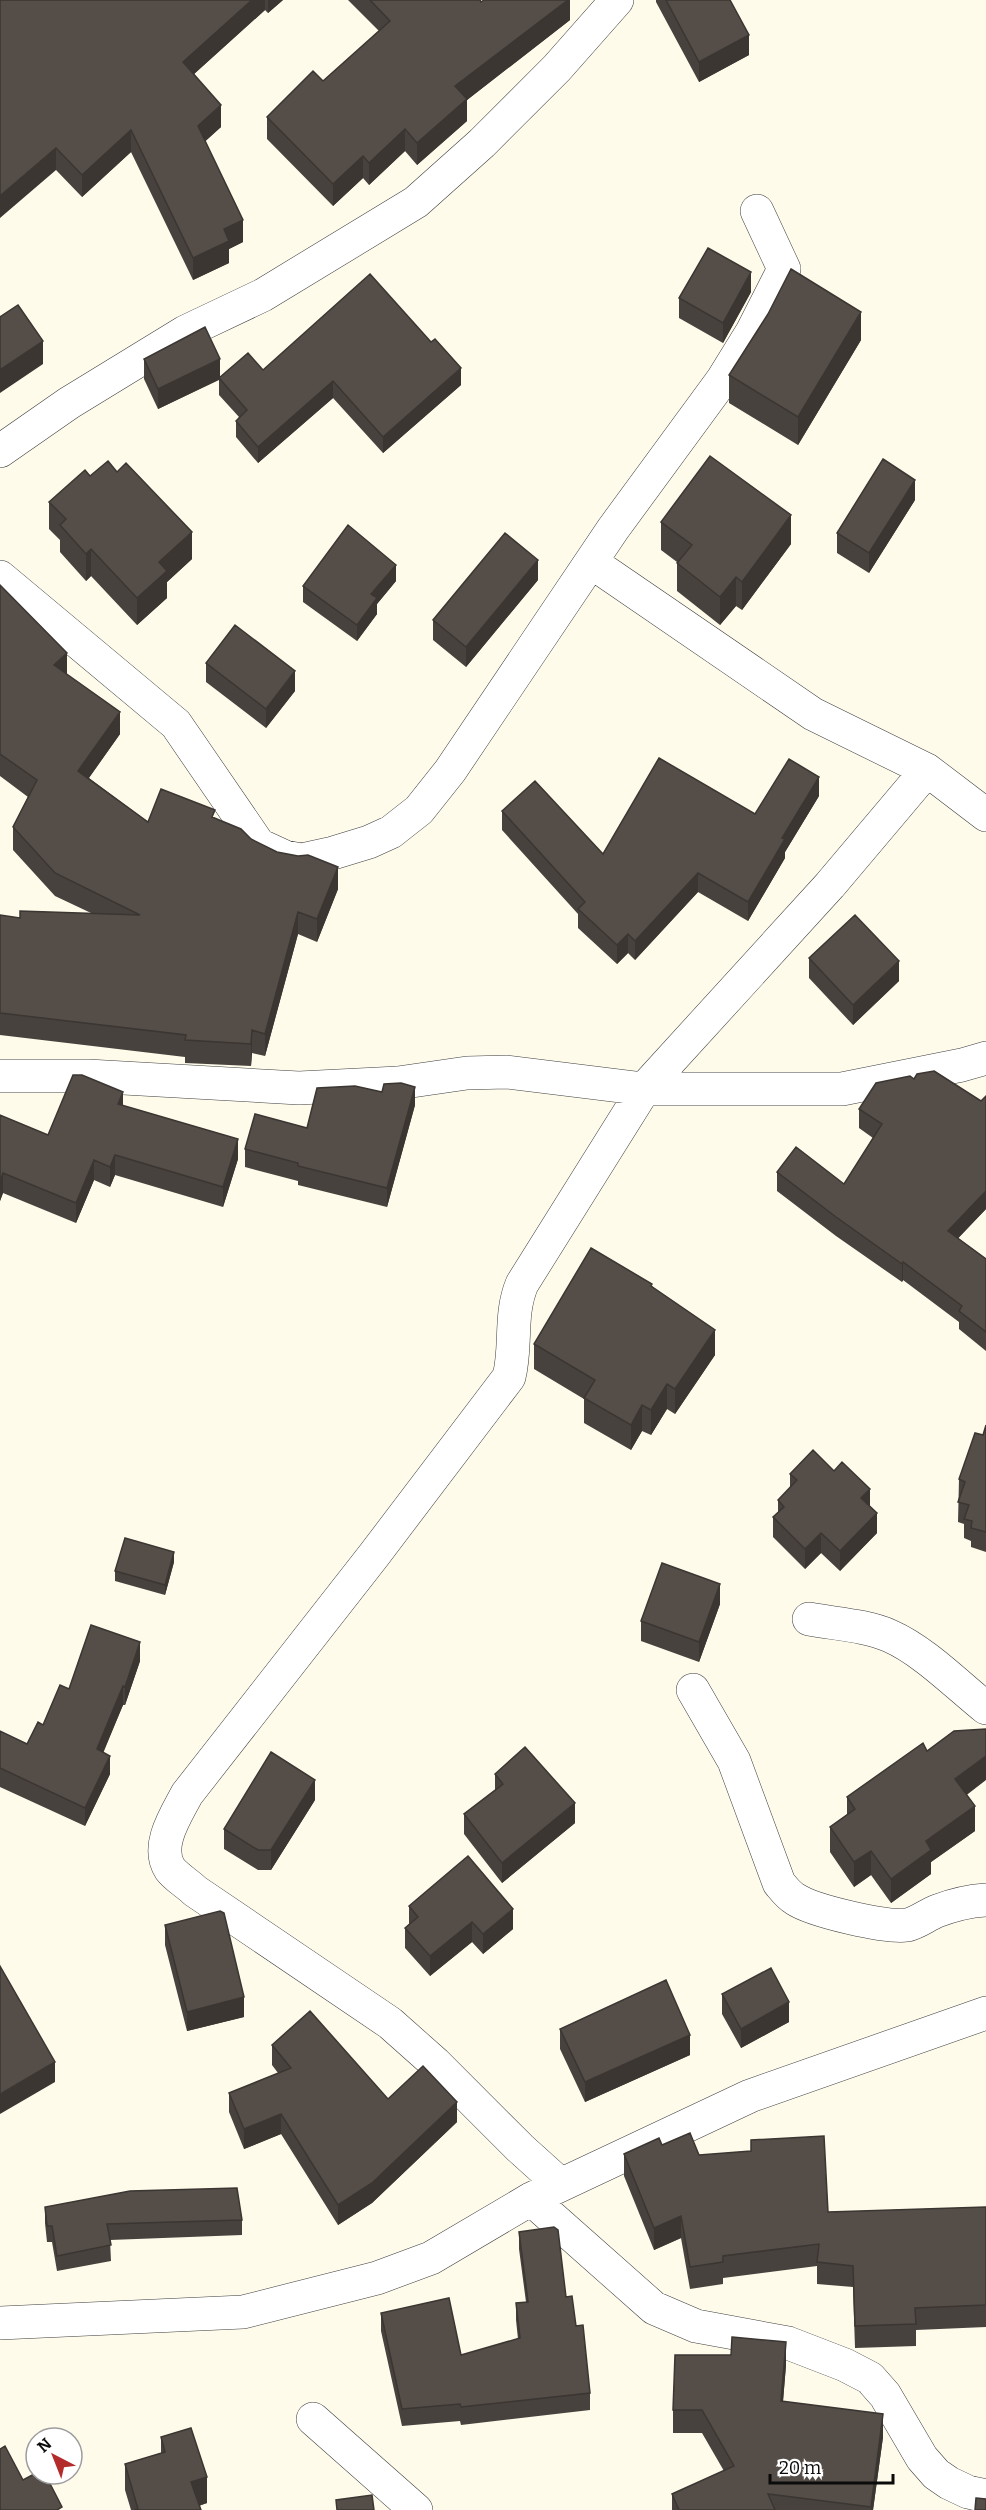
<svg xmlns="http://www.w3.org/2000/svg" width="986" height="2510" font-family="Bitter,serif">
<rect width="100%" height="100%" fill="#fefbeb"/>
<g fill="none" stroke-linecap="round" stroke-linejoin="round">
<g stroke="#3e3e3e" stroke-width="34">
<path id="street" d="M0,451L69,403L185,332L263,295L416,202L482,143L557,68L617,0
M591,562L813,714L927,770L986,815
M0,577L176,724L259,845L285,857L301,860L333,853L369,842L391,832L419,810L450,771L613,529L723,379L752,332L784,269L757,211
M0,1076H88L299,1088L398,1083L467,1073L507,1072L644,1089H842L962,1065L986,1058
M809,1619C835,1624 865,1625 890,1636C924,1651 957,1685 986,1708
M693,1690L734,1761L779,1883C784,1889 788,1895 795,1899C813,1911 886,1928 907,1925C917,1923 927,1915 937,1911C953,1905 969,1901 986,1900
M561,2185L520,2148L435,2063L390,2023L195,1891C188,1884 176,1877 170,1869C155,1846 176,1815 187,1794L374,1555L509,1377C517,1346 509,1315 522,1284L644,1089L830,885L927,770
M531,2199L654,2308L696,2326L788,2343L845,2365L870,2378L885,2395L922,2458L936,2474L949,2483L968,2492L986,2496
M0,2323L243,2312L377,2278L431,2258L531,2199L750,2096L986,2013
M313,2419L416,2510"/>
</g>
<use href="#street" stroke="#fff" stroke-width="33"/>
</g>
<path fill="#48423e" d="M0,0H283L268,13L265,10L194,74L221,127L205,141L243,242L229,249V263L193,280L131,152L82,197L56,170Z
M348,0H480L481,2L570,0V20L467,100V121L417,165L405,151L369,185L363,178L333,206L267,139V117L323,81L379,31Z
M656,0H730L749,55L699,82L656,2Z
M751,292L723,343L679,318V298Z
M768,314L861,340L798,445L729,403V375Z
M144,359L220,378L263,370L461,385L383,453L333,398L258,463L236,437V421L239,417L219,395V380L158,409L144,379Z
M117,472L192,559L167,582V598L137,625L91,576L86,581L60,552V540L49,529V502L90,476Z
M915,500L869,573L837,553V533Z
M661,522L791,544L742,610L736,606L720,625L677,591V562L661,550Z
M538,580L466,667L433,640V620Z
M396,581L377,604V614L357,641L303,602V586Z
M0,585L67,674L120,734L89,778L148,822L215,819L338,889L317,942L298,934L265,1056L252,1053L251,1066L185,1063V1057L0,1035V915L20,918L91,913L55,896L13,850V827L28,797L0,776Z
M206,663L295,691L266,728L206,682Z
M819,796L785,852V858L748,921L698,892L635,960L628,953L617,964L578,928V914L502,830V811L603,854Z
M809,958L899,981L853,1025L809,978Z
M914,1079L981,1101L986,1096V1209L958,1238L986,1259V1351L959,1329V1322L903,1280L902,1282L836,1236L777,1191V1172L844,1184L873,1138L859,1128V1109Z
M415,1105L387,1207L298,1185V1181L245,1167V1149L307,1128Z
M123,1106L238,1159L223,1207L115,1175L110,1187L94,1180L76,1223L3,1193L0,1201V1115L48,1135Z
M652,1286L715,1355L675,1414L667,1409L651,1435L642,1431L631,1450L584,1423V1399L534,1369V1344Z
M986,1425V1552L971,1547V1541L964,1538V1524L958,1522L959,1479L983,1435Z
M790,1474L870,1507L877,1533L840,1571L821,1553L805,1569L773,1537V1517L778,1512V1500L790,1488Z
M174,1562L165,1595L115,1581V1571Z
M720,1604L699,1662L641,1641V1621Z
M140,1661L125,1705H123L103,1752L110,1774L85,1826L0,1787V1731L27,1744L43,1725L69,1689Z
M495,1774L575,1823L502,1883L464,1834V1814L495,1790Z
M967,1795L975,1831L931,1862V1874L891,1903L871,1875L854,1887L830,1852V1827L847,1815V1797Z
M315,1800L271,1870H258L224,1849V1829Z
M409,1906L513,1929L483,1954L472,1942L430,1976L405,1948V1928L409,1924Z
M165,1925L244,2017L187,2031L165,1945Z
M722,1994L789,2022L741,2048L722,2014Z
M560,2029L690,2055L585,2102L560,2049Z
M272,2045L388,2099L457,2122L372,2203L338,2225L281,2134L244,2149L229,2112V2093L278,2073L272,2065Z
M662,2145L699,2155L828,2212L986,2207V2327L916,2330V2346L855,2348L853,2287L817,2284V2266L723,2278V2284L690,2289L681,2238L654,2250L624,2176V2154Z
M45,2207L242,2220V2235L110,2240L111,2261L57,2271L52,2242H47L45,2223Z
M519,2232L566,2297L576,2326L590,2393V2410L461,2425L460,2421L402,2426L381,2331V2313L461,2355L518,2339L516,2320V2303L526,2302L519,2249Z
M786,2365L783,2402L883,2437L873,2510H672V2494L724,2471L702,2433H673V2410Z
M161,2437L207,2503L199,2506L201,2510H131L125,2490V2464L161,2453Z"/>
<path fill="#3b3632" d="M252,0H265V10L183,84V62Z
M268,0H283L268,13Z
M568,0H570V20L467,100V121L417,165V143L455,86Z
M749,35V55L699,82V62Z
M221,105V127L198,148V126Z
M405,129V151L369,185V163Z
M131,130V152L82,197V175Z
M56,148V170L0,218V196Z
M363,156V178L333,206V184Z
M243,220V242L229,249V263L193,280V258L224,229Z
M751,272V292L723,343V323Z
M861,312V340L798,445V417Z
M43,341V364L0,393V370Z
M220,359V379L158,409V389Z
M461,368V385L383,453V437Z
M333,381V398L258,463V447Z
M915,480V500L869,573V553Z
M791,515V544L742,610V582Z
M192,532V559L167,582V598L137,625V598L159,562Z
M91,549V576L86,581V554Z
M538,560V580L466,667V647Z
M396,565V581L377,604V614L357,641V625L371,594Z
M736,577V606L720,625V597Z
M67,653V675L54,665Z
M295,671V691L266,728V709Z
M120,712V734L78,793V771Z
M819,777V796L785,852V858L748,921V902L782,838Z
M338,867V889L317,942V919Z
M698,873V892L635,960V941Z
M298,912V934L265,1056V1034Z
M628,934V953L617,964V945Z
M899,961V981L853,1025V1005Z
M252,1030V1053L251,1066V1044Z
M415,1087V1105L387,1207V1188Z
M123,1092V1112L118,1104Z
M238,1139V1159L223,1207V1187Z
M115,1155V1175L110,1187V1167Z
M94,1160V1180L76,1223V1203Z
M3,1173V1193L0,1201V1182Z
M986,1191V1209L948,1249V1231Z
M903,1262V1280L902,1282V1264Z
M715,1330V1355L675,1414V1389Z
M667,1384V1409L651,1435V1410Z
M642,1405V1431L631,1450V1425Z
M870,1489V1509L861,1498Z
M877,1513V1533L840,1571V1551Z
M821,1533V1553L805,1569V1549Z
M174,1552V1562L165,1595V1585Z
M720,1584V1604L699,1662V1642Z
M140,1642V1661L125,1705V1687Z
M123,1686V1705L97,1768V1749Z
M110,1756V1774L85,1826V1808Z
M986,1756V1780L955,1804V1779Z
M315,1780V1800L271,1870V1850Z
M575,1803V1823L502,1883V1863Z
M975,1806V1831L931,1862V1874L891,1903V1879L926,1841Z
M871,1851V1875L854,1887V1862Z
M513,1909V1929L483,1954V1934Z
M472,1922V1942L430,1976V1956Z
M244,1997V2017L187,2031V2012Z
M789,2002V2022L741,2048V2029Z
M690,2035V2055L585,2102V2082Z
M55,2062V2082L0,2114V2094Z
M457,2102V2122L372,2203L338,2225V2205Z
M281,2114V2134L244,2149V2129Z
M681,2216V2238L654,2250V2228Z
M786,2342V2365L781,2424V2401Z
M883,2414V2437L873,2510H871Z
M207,2477V2503L191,2508V2482Z"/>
<path fill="#544d48" stroke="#3b3632" stroke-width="1.5" d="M0,0H252L183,62L221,105L198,126L243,220L224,229L229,241L193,258L131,130L82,175L56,148L0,196Z
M370,0H480L481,2L484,0H568L455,86L467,99L417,143L405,129L369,163L363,156L333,184L267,117L313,71L323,81L390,21Z
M666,0H730L749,35L699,62Z
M708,248L751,272L723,323L679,298Z
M791,269L861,312L798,417L729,375L768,314Z
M370,274L431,342L435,339L461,368L383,437L333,381L258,447L236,421L247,410L219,378L248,353L263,370Z
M18,305L43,341L0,370V317Z
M205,327L220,359L158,389L144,359Z
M710,456L791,515L742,582L736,577L720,597L677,563L692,545L661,522Z
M883,459L915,480L869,553L837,533Z
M108,461L117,472L126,463L192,532L159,562L167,571L137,598L91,549L86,554L60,525L66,519L49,502L85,470L90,476Z
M348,525L396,565L371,594L377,598L357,625L303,586Z
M505,533L538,560L466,647L433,620Z
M0,585L67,653L54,665L120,712L78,771L148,822L161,789L215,810L212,817L241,829L251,839L277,852L298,856L308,855L338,867L317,919L298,912L265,1034L252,1030L251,1044L185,1040L186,1035L0,1013V915L20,918V911L140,915L55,873L13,827L37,780L0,754Z
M235,625L295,671L266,709L206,663Z
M659,758L755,814L789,759L819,777L782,838L785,839L748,902L698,873L635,941L628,934L617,945L578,909L585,902L502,811L535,781L603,854Z
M855,915L899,961L853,1005L809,958Z
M934,1071L981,1101L986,1096V1191L948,1231L986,1259V1332L959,1311L962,1306L903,1262L902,1264L836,1217L777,1172L796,1147L844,1184L882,1124L859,1109L876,1083L910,1076L914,1079L917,1074Z
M73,1075H82L123,1092L118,1104L238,1139L223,1187L115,1155L110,1167L94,1160L76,1203L3,1173L0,1182V1115L48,1135Z
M401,1083L415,1087L387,1188L298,1166V1163L245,1149L255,1114L307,1128L317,1088L355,1086L382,1092L384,1084Z
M591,1248L652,1284L651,1286L715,1330L675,1389L667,1384L651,1410L642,1405L631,1425L584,1398L595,1380L534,1344Z
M986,1425V1532L971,1528L972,1521L964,1519L969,1505L958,1502L965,1482L959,1479L975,1433L983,1435Z
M813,1450L834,1471L842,1462L870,1489L861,1498L877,1513L840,1551L821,1533L805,1549L773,1517L784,1507L778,1500L797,1480L790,1474Z
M125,1538L174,1552L165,1585L115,1571Z
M662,1563L720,1584L699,1642L641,1621Z
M91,1625L140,1642L125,1687L123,1686L97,1749L110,1756L85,1808L0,1768V1731L27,1744L38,1722L43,1725L60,1685L69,1689Z
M986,1729V1756L955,1779L975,1806L926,1841L931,1850L891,1879L871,1851L854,1862L830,1827L855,1809L847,1797L923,1743L927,1751L954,1731Z
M525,1747L575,1803L502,1863L464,1814L503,1784L495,1774Z
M271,1752L315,1780L271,1850H258L224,1829Z
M468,1856L513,1909L483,1934L472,1922L430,1956L405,1928L418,1917L409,1906Z
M220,1911L224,1913L244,1997L187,2012L165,1925Z
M0,1966L55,2062L0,2094Z
M771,1968L789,2002L741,2029L722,1994Z
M666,1980L690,2035L585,2082L560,2029Z
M310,2011L388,2099L423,2066L457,2102L372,2183L338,2205L281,2114L244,2129L229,2093L291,2068L272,2045Z
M690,2133L699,2155L751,2151V2140L824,2136L828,2212L986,2207V2305L915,2308L916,2324L855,2326L853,2266L817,2262L819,2244L723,2256V2262L690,2267L681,2216L654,2228L624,2154L659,2138L662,2145Z
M237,2188L242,2220L107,2224L111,2245L57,2256L52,2226H47L45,2207L130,2191Z
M554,2227L558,2230L566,2297L572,2296L576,2326L583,2325L590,2393L461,2407L460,2404L402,2409L381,2313L449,2298L461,2355L520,2338L516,2303L528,2302L519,2232Z
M732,2337L786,2342L781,2401L883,2414L871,2507L768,2494L775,2510H679L672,2494L734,2466L702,2410H673L675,2355H731Z
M191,2428L207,2477L191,2482L201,2510H134L138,2509L125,2464L165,2452L161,2437Z
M5,2446L23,2480L36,2473V2474H45L62,2507L57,2510H0V2449Z
M372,2495L374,2510H337L336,2500Z
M976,2498L986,2499V2510H975Z"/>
<g transform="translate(54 2456) rotate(318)"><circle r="28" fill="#ffffff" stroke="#9d9d9d" stroke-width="1.5"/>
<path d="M0-4.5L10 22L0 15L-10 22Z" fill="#b42b2c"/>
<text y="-9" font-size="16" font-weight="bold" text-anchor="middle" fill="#0b0b0b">N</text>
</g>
<path d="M770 2474v9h123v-9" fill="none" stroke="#0b0b0b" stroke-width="3"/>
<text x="779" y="2474" font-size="18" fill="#0b0b0b" stroke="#ffffff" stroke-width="4.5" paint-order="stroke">20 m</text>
</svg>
